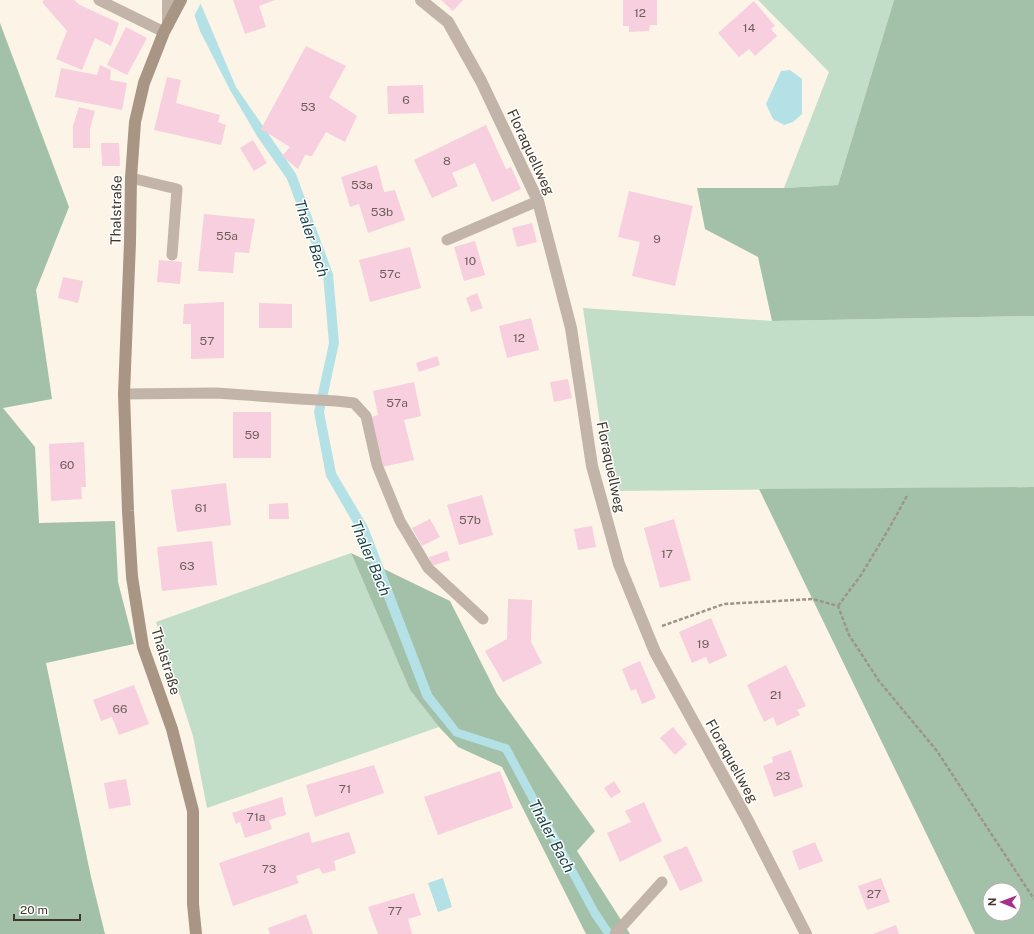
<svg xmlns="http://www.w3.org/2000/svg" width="1034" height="934" font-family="'Public Sans',sans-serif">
<rect width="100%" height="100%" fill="#fcf4e7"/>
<path fill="#c2ddc8" d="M758,0H894L838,185L784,188L829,72Z
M583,308L772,321L1034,316V487L610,491Z
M351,553L410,690L439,727L207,808L193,736L156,622Z"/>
<path fill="#a3c1a9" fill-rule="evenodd" d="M894,0H1034V316L772,321L758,257L705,229L697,188H784L838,185Z
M0,23L69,207L36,290L52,399L3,408L35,447L39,523L115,521L118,582L134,644L46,663L91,877L105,934H0Z
M1034,487V934H975L759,489ZM990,890H1014V914H990Z
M351,553L450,601L497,694L595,831L577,851L630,934H586L502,767L458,747L439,727L410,690Z"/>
<path fill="#b4e1e5" d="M189,0H199L236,87L296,174L333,274L339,343L324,412L336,473L368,527L432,694L459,729L509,745L598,910L614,934H604L592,917L503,752L454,736L423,698L359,533L326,476L314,412L329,343L323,274L287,179L257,136L230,90L200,31Z
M790,70L802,79V114L793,122L784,125L773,119L766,104L781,71Z
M443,878L452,907L438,912L428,883Z"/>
<path fill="#fcf4e7" d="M187,0H201L202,1L193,18Z"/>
<path fill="#f7cfdf" d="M44,0H74L80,5L119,23L111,46L95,38L82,70L56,59L67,31L42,2Z
M233,0H275L259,6L266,27L245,34Z
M441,0H463L453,11Z
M623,0H657V25H650L649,31L629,32V26H623Z
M754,1L775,26L771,29L777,36L755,56L749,49L739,57L718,33Z
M126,27L147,38L127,75L107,65Z
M306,46L346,66L329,97L357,116L345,142L326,132L312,156L305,155L298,169L282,156L290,147L261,129Z
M100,65L111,70L110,80L127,83L122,110L55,97L61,68L97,75Z
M167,77L181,80L176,103L220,115L218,122L226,125L221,145L154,130Z
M423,85L424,113L388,114L387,86Z
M79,107L95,111L90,129V148H73V126Z
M486,125L506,169L511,167L521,189L492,202L475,163L452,173L458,186L432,198L414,160Z
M253,140L267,163L254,171L240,148Z
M101,143H119L120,166H102Z
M377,165L384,192L395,190L405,220L368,233L359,204L350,207L341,177Z
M629,191L693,206L675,286L632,276L640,242L618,237Z
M204,214L255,219L249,253L235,252L233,273L198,271Z
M532,223L537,242L517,247L512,228Z
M475,241L485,275L464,281L454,247Z
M410,247L421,288L370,302L359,260Z
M159,260L182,262L180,284L157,282Z
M63,277L83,281L78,303L58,298Z
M477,293L483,308L471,312L466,298Z
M224,302V358L191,359V324H183L184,304Z
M259,303L292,304V328H259Z
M531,318L539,350L507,358L499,326Z
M437,356L440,365L419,372L416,363Z
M568,379L572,398L554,402L550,382Z
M414,382L421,416L404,420L414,460L382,467L370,417L378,415L373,391Z
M233,412H271V458H233Z
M84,442L86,487H81L82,499L51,501L49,444Z
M226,483L231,525L177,532L171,490Z
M482,495L493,535L459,545L447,505Z
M288,503L289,519H269V504Z
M430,519L440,537L422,546L412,528Z
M674,519L691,580L660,588L644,528Z
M592,526L596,547L578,550L574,529Z
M212,541L217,585L162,591L157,547Z
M447,551L450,560L432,566L429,557Z
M508,599L532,600L531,642L542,663L503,682L485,651L507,639Z
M711,618L727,656L709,664L706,657L692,663L679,632Z
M640,661L656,698L642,704L636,689L631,691L622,669Z
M786,665L806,706L797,710L800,715L777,726L773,717L764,722L747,685Z
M134,685L149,724L119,735L112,717L101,721L93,700Z
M673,727L687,744L675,755L660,738Z
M791,750L803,787L774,797L763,766L773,762L772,757Z
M374,765L384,793L315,817L306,785Z
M500,771L513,808L438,835L424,797Z
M126,779L131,805L109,809L104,783Z
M614,781L621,792L611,798L604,788Z
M282,797L286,815L269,820L272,829L245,838L240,822L236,824L232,813Z
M644,802L662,841L620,862L607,833L631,822L625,811Z
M309,832L312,843L349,832L356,853L334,861L336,870L323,874L319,868L296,876L299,883L233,906L219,863Z
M815,842L823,861L799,870L792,851Z
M687,846L703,881L680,891L663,856Z
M881,878L890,902L867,910L858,886Z
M414,893L421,915L408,919L412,934H378L368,907Z
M306,914L313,934H270L268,928Z
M896,925L899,934H873Z"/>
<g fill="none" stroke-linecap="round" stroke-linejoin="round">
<path stroke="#9d9688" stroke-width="2.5" stroke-dasharray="4 2" stroke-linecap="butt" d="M838,606L861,575L887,532L908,494
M662,626L724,604L813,599L838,606L849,635L879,681L937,751L1034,899"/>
<path stroke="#c2b4a9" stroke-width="11" d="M99,0L164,32
M131,178L177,189L172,255
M447,240L538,201
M124,394L216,393L300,399L336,401L354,403L366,416L377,465L400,521L428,568L483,619
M615,934L662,882"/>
<path stroke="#c2b4a9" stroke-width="12" d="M168,0V25
M421,0L448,22L481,81L538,201L571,328L592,466L619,564L655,652L747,819L806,934"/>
<path stroke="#a89584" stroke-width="12" d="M181,0L164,32L144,83L135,122L131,178L130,242L124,394L128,511L132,577L143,647L172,729L193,811V904L196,934"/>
</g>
<g text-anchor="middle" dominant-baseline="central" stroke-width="3" stroke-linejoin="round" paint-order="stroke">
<g font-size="12" fill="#6e5e58">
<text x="640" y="13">12</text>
<text x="749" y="28">14</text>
<text x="406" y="100">6</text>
<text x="308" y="107">53</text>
<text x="447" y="161">8</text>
<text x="362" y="185">53a</text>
<text x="382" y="212">53b</text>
<text x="227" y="236">55a</text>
<text x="657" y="239">9</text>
<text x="470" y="261">10</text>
<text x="390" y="274">57c</text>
<text x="519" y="338">12</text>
<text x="207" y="341">57</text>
<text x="397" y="403">57a</text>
<text x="252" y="435">59</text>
<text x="67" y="465">60</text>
<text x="201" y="508">61</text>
<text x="470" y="520">57b</text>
<text x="667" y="554">17</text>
<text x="187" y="566">63</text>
<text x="703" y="644">19</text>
<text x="776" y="695">21</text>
<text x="120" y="709">66</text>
<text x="783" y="776">23</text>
<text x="345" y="789">71</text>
<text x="256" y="817">71a</text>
<text x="269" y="869">73</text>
<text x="874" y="894">27</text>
<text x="395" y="911">77</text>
</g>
<g font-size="14" fill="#40392b" stroke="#fff">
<text transform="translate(531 152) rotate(65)">Floraquellweg</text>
<text transform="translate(116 210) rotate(-89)">Thalstraße</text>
<text transform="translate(611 467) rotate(78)">Floraquellweg</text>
<text transform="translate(166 661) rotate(73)">Thalstraße</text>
<text transform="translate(732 761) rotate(61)">Floraquellweg</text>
</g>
<g font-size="15" font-style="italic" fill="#163f43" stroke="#fff">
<text transform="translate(312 238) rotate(72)">Thaler Bach</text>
<text transform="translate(371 558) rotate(67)">Thaler Bach</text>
<text transform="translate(552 836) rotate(62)">Thaler Bach</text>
</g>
</g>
<g transform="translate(1002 902) rotate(271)"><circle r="19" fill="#ffffff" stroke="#b3b0aa"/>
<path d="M0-3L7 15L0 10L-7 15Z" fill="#a6318a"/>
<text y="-6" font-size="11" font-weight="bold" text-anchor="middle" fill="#40392b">N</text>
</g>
<path d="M14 914v6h66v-6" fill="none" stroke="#40392b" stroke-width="2"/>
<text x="20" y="914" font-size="12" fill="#40392b" stroke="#ffffff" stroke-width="3" paint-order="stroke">20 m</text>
</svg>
